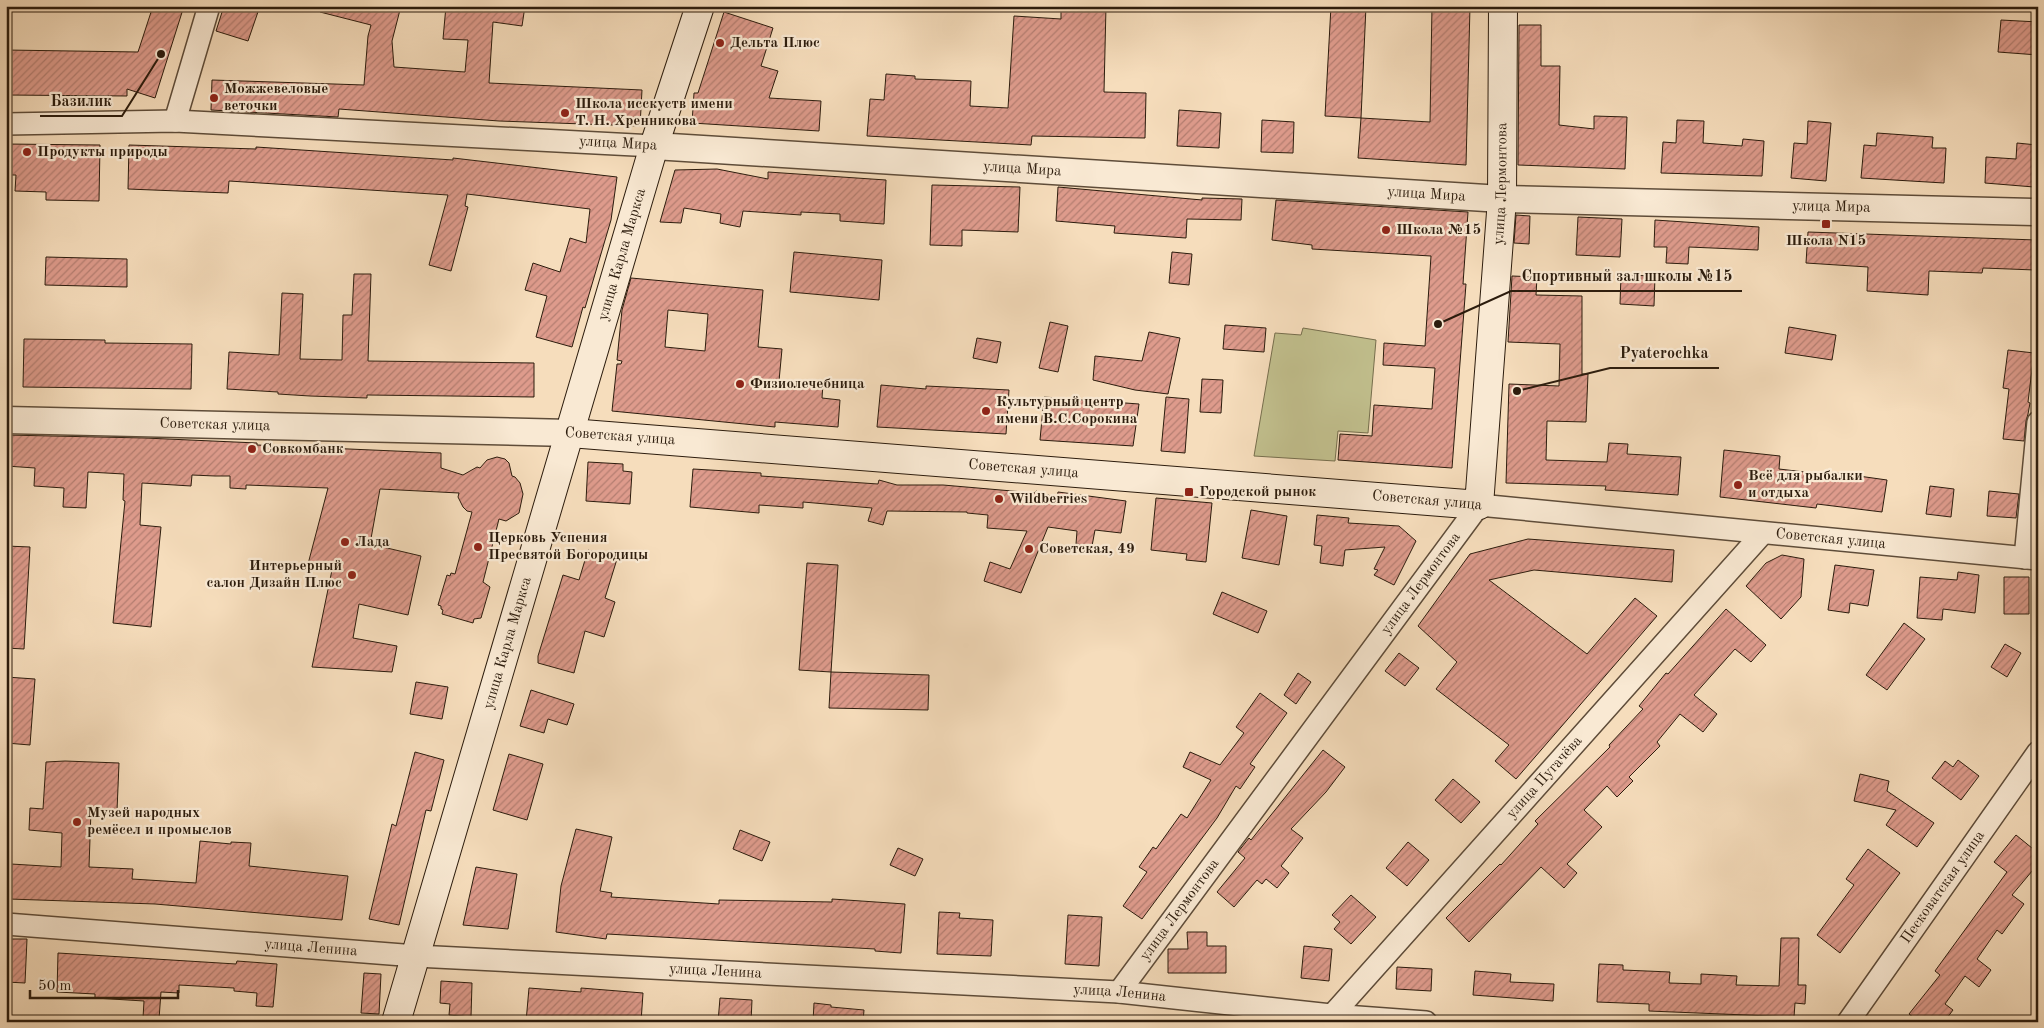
<svg xmlns="http://www.w3.org/2000/svg" width="2044" height="1028" font-family="'Old Standard TT',serif">
<defs>
<pattern id="building-hatch" width="6" height="6" patternUnits="userSpaceOnUse" patternTransform="scale(1.25)"><rect width="6" height="6" fill="#de9b8c"/><path d="M-1 1l2-2M0 6l6-6M5 7l2-2" fill="none" stroke="#b47e71"/></pattern>
</defs>
<rect width="100%" height="100%" fill="#f6ddbc"/>
<filter id="stains"><feTurbulence type="fractalNoise" baseFrequency=".004" numOctaves="4"/><feColorMatrix values="0 0 0 0 .2 0 0 0 0 .09 0 0 0 0 .02 0 0 0 .5 -.17"/></filter>
<radialGradient id="worn" r=".72"><stop offset=".6" stop-color="#630" stop-opacity="0"/><stop offset="1" stop-color="#630" stop-opacity=".3"/></radialGradient>
<path fill="#c1bf8d" stroke="#766e4d" d="M1303,328L1376,340L1368,433L1338,431L1335,461L1254,456L1275,333L1301,335Z"/>
<path fill="url(#building-hatch)" stroke="#2c1c0d" fill-rule="evenodd" d="M153,6H184L155,98L127,89V96L6,95V50L138,52Z
M224,6H260L248,41L216,31Z
M321,6H401L392,41L394,67L465,72L468,40L443,39L446,6H525L522,26L493,22L489,83L642,90L640,126L499,121L339,109L338,117L211,110L212,80L364,85L368,36L371,25L320,12Z
M1061,6H1106L1104,92L1146,93L1145,138L1032,136L1031,145L867,136L870,99L884,100L886,74L915,76V79L971,81L970,106L1008,108L1014,16L1061,19Z
M1331,6H1366L1361,118L1325,116Z
M1432,6H1470L1466,165L1358,158L1361,118L1430,122Z
M724,12L773,28L761,66L778,71L769,98L821,101L819,131L692,123L694,93H698Z
M2001,20L2038,22V55L1998,52Z
M1519,25H1541V66H1560L1559,125L1594,129V116L1627,117L1625,169L1518,165Z
M1179,110L1221,113L1219,148L1177,146Z
M1262,120L1294,122L1293,153L1261,152Z
M1677,120L1704,121L1703,143L1742,146L1743,139L1764,141L1762,176L1661,173L1663,142L1676,143Z
M1808,121L1831,123L1826,181L1791,178L1794,143L1807,144Z
M1877,133L1933,137L1932,148H1946L1944,183L1861,178L1864,145L1876,146Z
M2017,143L2037,145L2034,187L1985,183L1986,157L2016,159Z
M6,144L100,145L99,201L46,200V192L15,191L16,175H6Z
M129,145L256,149V147L453,160V158L617,177L611,220L585,308L583,307L572,347L536,337L547,296L525,290L533,263L560,272L570,238L586,243L590,209L467,194L465,206L468,207L451,271L429,265L448,195L229,181L228,193L128,189Z
M717,169L768,179V172L886,180L884,224L840,221V214L801,212V215L743,211L740,227L720,223L721,214L684,208L681,223L660,222L675,170Z
M932,185L1020,187L1018,232L962,230V246L930,245Z
M1058,187L1202,200V198L1242,199L1241,220L1187,219L1186,238L1114,233L1115,226L1056,221Z
M1276,200L1468,212L1463,284H1466L1452,468L1338,460L1340,434L1372,436L1374,405L1432,409L1435,368L1383,365L1384,343L1425,346L1431,256L1312,249V245L1272,240Z
M1516,215L1530,216L1529,244L1514,243Z
M1578,217L1622,219L1620,257L1576,255Z
M1655,220L1759,227L1758,250L1689,247L1688,264L1666,263L1667,247H1654Z
M1808,232L2036,240L2035,270L1983,268L1982,273L1929,271L1928,295L1867,291L1868,267L1806,263Z
M794,252L882,260L879,300L790,292Z
M1172,252L1192,254L1189,285L1169,283Z
M46,257L127,259V287L45,285Z
M354,274H371L368,361L534,363V397L367,395V398L310,396L278,394V392L227,389L229,352L279,355L282,293L303,294L300,359L342,360L343,315H352Z
M1621,275L1655,276L1654,306L1620,304Z
M1512,276L1537,277L1536,295L1582,296V374H1588L1586,422L1547,421L1546,460L1607,462L1609,443L1628,444L1627,454L1681,457L1678,495L1605,490L1606,486L1506,483L1509,384L1559,386L1560,344L1508,342Z
M631,278L763,290L758,347L782,349L779,381L823,384L822,398L840,400L838,427L775,422V427L612,411L617,364H621L622,361L617,360L622,310ZM668,310L708,314L705,351L665,347Z
M1050,322L1068,326L1058,372L1039,368Z
M1225,325L1266,328L1264,352L1223,349Z
M1789,327L1836,335L1832,360L1785,353Z
M1149,332L1180,338L1168,394L1135,390L1093,380L1095,356L1142,361Z
M977,338L1001,342L997,363L973,358Z
M24,339L105,340V343L192,344L191,389L23,387Z
M2008,350L2034,353L2028,402L2030,403L2028,414L2026,421L2024,441L2003,439L2009,389L2003,388Z
M1202,379L1223,380L1221,413L1200,412Z
M881,385L926,389V386L1009,390L1006,434L877,427Z
M1044,397L1139,404L1133,446L1040,440Z
M1166,397L1189,399L1185,453L1161,451Z
M6,435L145,438L257,443V445L441,453V468L463,475L477,467L480,468L487,460L497,457L505,459L509,463L512,476L515,477L520,483L523,494L519,513L506,521L499,519L483,582L490,587L481,618L474,619L473,623L442,614L443,610L441,609V606L438,605L447,575L450,576L451,573L455,574L472,512L467,511L463,507L458,497L459,493L380,489L370,544L421,556L408,615L359,604L353,638L397,646L392,672L312,667L332,570L308,564L328,488L246,485V489L230,488V476H215L192,475L191,486L142,483L140,525L161,527L151,627L113,623L125,501L123,500L124,474L88,472L86,508L63,507L64,488L34,486L35,468L6,466Z
M1724,450L1780,456L1779,469L1830,475V472L1887,480L1882,512L1817,504L1816,508L1720,497Z
M588,462L623,464V471L632,472L630,504L586,501Z
M693,469L761,473V476L878,484L879,480L897,485H943L1035,493L1036,491L1057,498L1058,492L1126,501L1121,533L1095,530L1092,546L1076,544L1077,531L1048,527L1021,593L984,581L990,562L1010,569L1027,531L987,528L988,515L967,513V512L887,511L883,525L868,521L872,508L803,502V508L759,505V513L690,507Z
M1930,486L1954,489L1951,517L1926,514Z
M1989,491L2019,494L2016,518L1987,516Z
M1156,498L1212,503L1206,562L1186,560L1187,554L1151,550Z
M1251,510L1287,516L1279,565L1242,558Z
M1317,515L1349,518L1348,523L1399,526L1416,541L1394,585L1374,575L1378,570L1374,569L1385,547L1345,550L1343,566L1320,563L1322,546L1314,545Z
M1528,539L1674,550L1672,582L1534,570L1489,580L1587,654L1635,598L1657,616L1516,779L1495,761L1509,745L1436,689L1457,662L1418,626L1470,554Z
M6,546L30,547L24,649L6,648Z
M588,550L617,559L605,598L615,602L604,637L585,631L574,673L538,663V656L563,575L579,580Z
M1782,555L1804,559L1801,597L1781,619L1746,586L1766,563Z
M807,563L838,565L831,672L799,670Z
M1835,565L1874,570L1868,606L1850,603L1849,613L1828,610Z
M1958,572L1979,575L1975,613L1943,609L1942,620L1917,618L1920,577L1957,580Z
M2004,577H2029V614H2004Z
M1222,592L1267,611L1258,633L1213,614Z
M1726,609L1766,645L1751,662L1735,649L1694,695L1717,714L1703,732L1680,714L1657,742L1660,746L1629,777L1633,781L1617,797L1607,786L1584,810L1602,827L1567,864L1577,873L1564,888L1541,867L1469,942L1446,918L1500,864L1501,865L1538,824L1535,821L1610,747L1609,745L1643,709L1639,706L1666,673L1668,674Z
M1904,623L1925,639L1887,690L1866,675Z
M2005,644L2021,653L2007,677L1991,667Z
M1399,653L1419,668L1405,686L1385,671Z
M831,672L929,675L928,710L829,708Z
M1298,673L1311,682L1296,704L1284,695Z
M6,677L35,679L30,745L6,743Z
M416,682L448,687L442,719L410,714Z
M531,690L574,704L567,725L548,719L544,733L520,726Z
M1260,693L1287,713L1250,764L1255,767L1240,789L1236,786L1217,818L1142,919L1123,906L1147,872L1139,867L1153,847L1156,849L1181,814L1187,818L1211,780L1183,767L1190,752L1220,765L1244,733L1236,727Z
M1323,750L1345,767L1326,792L1291,829L1303,838L1281,866L1289,873L1277,888L1266,879L1262,884L1257,880L1234,907L1217,892L1245,858L1238,852L1249,838L1251,840Z
M415,752L444,760L431,811L426,810L399,925L369,919L392,824L396,826Z
M509,754L543,764L527,820L493,810Z
M1958,760L1979,776L1961,800L1932,778L1945,761L1953,767Z
M65,761L119,763L117,811L91,810L89,867L133,869L132,879L196,883L200,841L231,844V842L251,843L249,866L348,876L342,920L155,904L9,899L11,864L61,867L62,833L29,830L30,808L43,809L46,762Z
M1860,774L1889,781L1887,791L1934,823L1917,847L1886,825L1896,810L1854,801Z
M1453,779L1480,802L1461,823L1435,800Z
M576,829L612,837L600,891L612,893L611,897L719,904V900L832,902V899L905,904L901,953L875,951V949L607,934L606,939L556,932L561,886Z
M740,830L770,842L762,861L733,849Z
M2016,835L2038,853V864L2012,895L2024,904L2002,934L1997,930L1977,959L1991,970L1979,987L1965,976L1945,1004L1953,1010L1944,1022H1919L1909,1014L1940,975L1935,971L2007,872L1994,862Z
M1408,842L1429,860L1407,886L1386,868Z
M898,848L923,859L915,876L890,865Z
M1868,849L1900,873L1840,953L1817,935L1854,885L1846,879Z
M476,867L517,874L508,929L463,925Z
M1351,895L1376,917L1351,944L1334,929L1340,922L1332,915Z
M939,912L960,913L959,918L993,920L991,956L937,954Z
M1068,915L1102,917L1099,966L1065,964Z
M1187,932H1207V946H1226V973H1168V949H1188Z
M1781,938H1799L1798,985H1806L1805,1004L1795,1003L1794,1017L1649,1011V1004L1597,1002L1599,964L1623,965V970L1670,972L1669,983L1701,984V974L1737,976L1736,985L1779,986Z
M6,939H27L25,983L6,982Z
M1304,946L1332,949L1329,981L1301,978Z
M58,953L236,964L237,961L277,964L273,1007L256,1006L257,993L234,991V988L179,985V993L161,992L159,1019L143,1018L144,1001L95,998V994L57,992Z
M1397,967L1432,969L1431,991L1396,989Z
M1475,971L1511,974L1510,982L1554,984L1553,1001L1473,995Z
M364,973L381,974L379,1014L361,1013Z
M441,981L472,983L471,1017L449,1015L450,1004L440,1003Z
M529,988L581,992V988L643,993L641,1022H526Z
M720,998L752,1000L751,1022H718Z
M814,1003L831,1005V1007L864,1010L863,1022H813Z"/>
<g fill="none" stroke-linecap="round" stroke-linejoin="round">
<g stroke="#5e4c39" stroke-width="24">
<g id="minor">
<path d="M175,121L209,6"/>
<path d="M6,124L175,121L654,146"/>
<path d="M2025,558L2038,422"/>
<path id="s1" d="M6,924L416,956L1119,992L1331,1015L1426,1022"/>
<path id="s2" d="M1119,992L1479,505L2038,559"/>
<path id="s3" d="M1326,1022L1762,534"/>
<path id="s4" d="M1848,1022L2038,752"/>
</g>
</g>
<g stroke="#5e4c39" stroke-width="29">
<g id="tertiary">
<path id="s5" d="M654,146L1502,199L2038,212"/>
<path id="s6" d="M6,420L570,433"/>
</g>
</g>
<g stroke="#2c1c0d" stroke-width="30">
<g id="secondary">
<path id="s7" d="M570,433L1479,505L1502,199L1503,6"/>
<path id="s8" d="M396,1022L654,146L700,6"/>
</g>
</g>
<use href="#minor" stroke="#f9e9d3" stroke-width="21"/>
<use href="#tertiary" stroke="#f9e9d3" stroke-width="26"/>
<use href="#secondary" stroke="#f9e9d3" stroke-width="28"/>
</g>
<g fill="#8f2418" stroke="#f9e9d3" stroke-width="2">
<circle cx="720" cy="43" r="5"/>
<circle cx="214" cy="98" r="5"/>
<circle cx="565" cy="113" r="5"/>
<circle cx="27" cy="152" r="5"/>
<rect x="1821" y="219" width="10" height="10" rx="2.5"/>
<circle cx="1386" cy="230" r="5"/>
<circle cx="740" cy="384" r="5"/>
<circle cx="986" cy="411" r="5"/>
<circle cx="252" cy="449" r="5"/>
<circle cx="1738" cy="485" r="5"/>
<rect x="1184" y="487" width="10" height="10" rx="2.5"/>
<circle cx="999" cy="499" r="5"/>
<circle cx="345" cy="542" r="5"/>
<circle cx="478" cy="547" r="5"/>
<circle cx="1029" cy="549" r="5"/>
<circle cx="352" cy="575" r="5"/>
<circle cx="77" cy="822" r="5"/>
</g>
<g text-anchor="middle" dominant-baseline="central" stroke-width="4.5" stroke-linejoin="round" paint-order="stroke">
<g font-size="15" font-weight="bold" fill="#2c1c0d" stroke="#f9e9d3" text-anchor="start">
<text x="730" y="43">Дельта Плюс</text>
<text x="224" y="89">Можжевеловые<tspan x="224" dy="17">веточки</tspan></text>
<text x="575" y="104">Школа исскуств имени<tspan x="575" dy="17">Т. Н. Хренникова</tspan></text>
<text x="37" y="152">Продукты природы</text>
<text x="1396" y="230">Школа №15</text>
<text x="1826" y="241" text-anchor="middle">Школа N15</text>
<text x="750" y="384">Физиолечебница</text>
<text x="996" y="402">Культурный центр<tspan x="996" dy="17">имени В.С.Сорокина</tspan></text>
<text x="262" y="449">Совкомбанк</text>
<text x="1748" y="476">Всё для рыбалки<tspan x="1748" dy="17">и отдыха</tspan></text>
<text x="1199" y="492">Городской рынок</text>
<text x="1009" y="499">Wildberries</text>
<text x="488" y="538">Церковь Успения<tspan x="488" dy="17">Пресвятой Богородицы</tspan></text>
<text x="355" y="542">Лада</text>
<text x="1039" y="549">Советская, 49</text>
<text x="342" y="566" text-anchor="end">Интерьерный<tspan x="342" dy="17">салон Дизайн Плюс</tspan></text>
<text x="87" y="813">Музей народных<tspan x="87" dy="17">ремёсел и промыслов</tspan></text>
</g>
<g font-size="15" fill="#2c1c0d" stroke="#f9e9d3">
<text transform="translate(618 144) rotate(3)">улица Мира</text>
<text stroke="none"><textPath href="#s5" startOffset="369">улица Мира</textPath></text>
<text stroke="none"><textPath href="#s7" startOffset="1234">улица Лермонтова</textPath></text>
<text stroke="none"><textPath href="#s5" startOffset="774">улица Мира</textPath></text>
<text stroke="none"><textPath href="#s5" startOffset="1179">улица Мира</textPath></text>
<text stroke="none"><textPath href="#s8" startOffset="800">улица Карла Маркса</textPath></text>
<text stroke="none"><textPath href="#s6" startOffset="209">Советская улица</textPath></text>
<text transform="translate(620 437) rotate(4)">Советская улица</text>
<text stroke="none"><textPath href="#s7" startOffset="455">Советская улица</textPath></text>
<text transform="translate(1427 501) rotate(5)">Советская улица</text>
<text stroke="none"><textPath href="#s2" startOffset="959">Советская улица</textPath></text>
<text stroke="none"><textPath href="#s2" startOffset="508">улица Лермонтова</textPath></text>
<text stroke="none"><textPath href="#s8" startOffset="395">улица Карла Маркса</textPath></text>
<text stroke="none"><textPath href="#s3" startOffset="328">улица Пугачёва</textPath></text>
<text stroke="none"><textPath href="#s4" startOffset="165">Песковатская улица</textPath></text>
<text stroke="none"><textPath href="#s2" startOffset="102">улица Лермонтова</textPath></text>
<text stroke="none"><textPath href="#s1" startOffset="306">улица Ленина</textPath></text>
<text stroke="none"><textPath href="#s1" startOffset="711">улица Ленина</textPath></text>
<text stroke="none"><textPath href="#s1" startOffset="1116">улица Ленина</textPath></text>
</g>
</g>
<path fill="none" stroke="#2c1c0d" stroke-width="2" d="M161 54L122 116H40M1438 324L1511 291H1742M1517 391L1610 368H1719"/>
<g fill="#2c1c0d" stroke="#f9e9d3" stroke-width="2">
<circle cx="161" cy="54" r="5"/>
<circle cx="1438" cy="324" r="5"/>
<circle cx="1517" cy="391" r="5"/>
</g>
<g font-size="16" text-anchor="middle" font-weight="bold" fill="#2c1c0d" stroke="#f9e9d3" stroke-width="4.5" stroke-linejoin="round" paint-order="stroke">
<text x="81" y="106">Базилик</text>
<text x="1627" y="281">Спортивный зал школы №15</text>
<text x="1664" y="358">Pyaterochka</text>
</g>
<rect width="2044" height="1028" fill="none" stroke="#f6ddbc" stroke-width="25"/>
<rect x="8" y="8" width="2029" height="1013" fill="none" stroke="#2c1c0d" stroke-width="2.5"/>
<rect x="12" y="12" width="2019" height="1003" fill="none" stroke="#2c1c0d"/>
<path d="M30 990v8h148v-8" fill="none" stroke="#2c1c0d" stroke-width="2.5"/>
<text x="38" y="990" font-size="15" fill="#2c1c0d" stroke="#f9e9d3" stroke-width="4" paint-order="stroke">50 m</text>
<rect width="100%" height="100%" filter="url(#stains)"/>
<rect width="100%" height="100%" fill="url(#worn)"/>
</svg>
